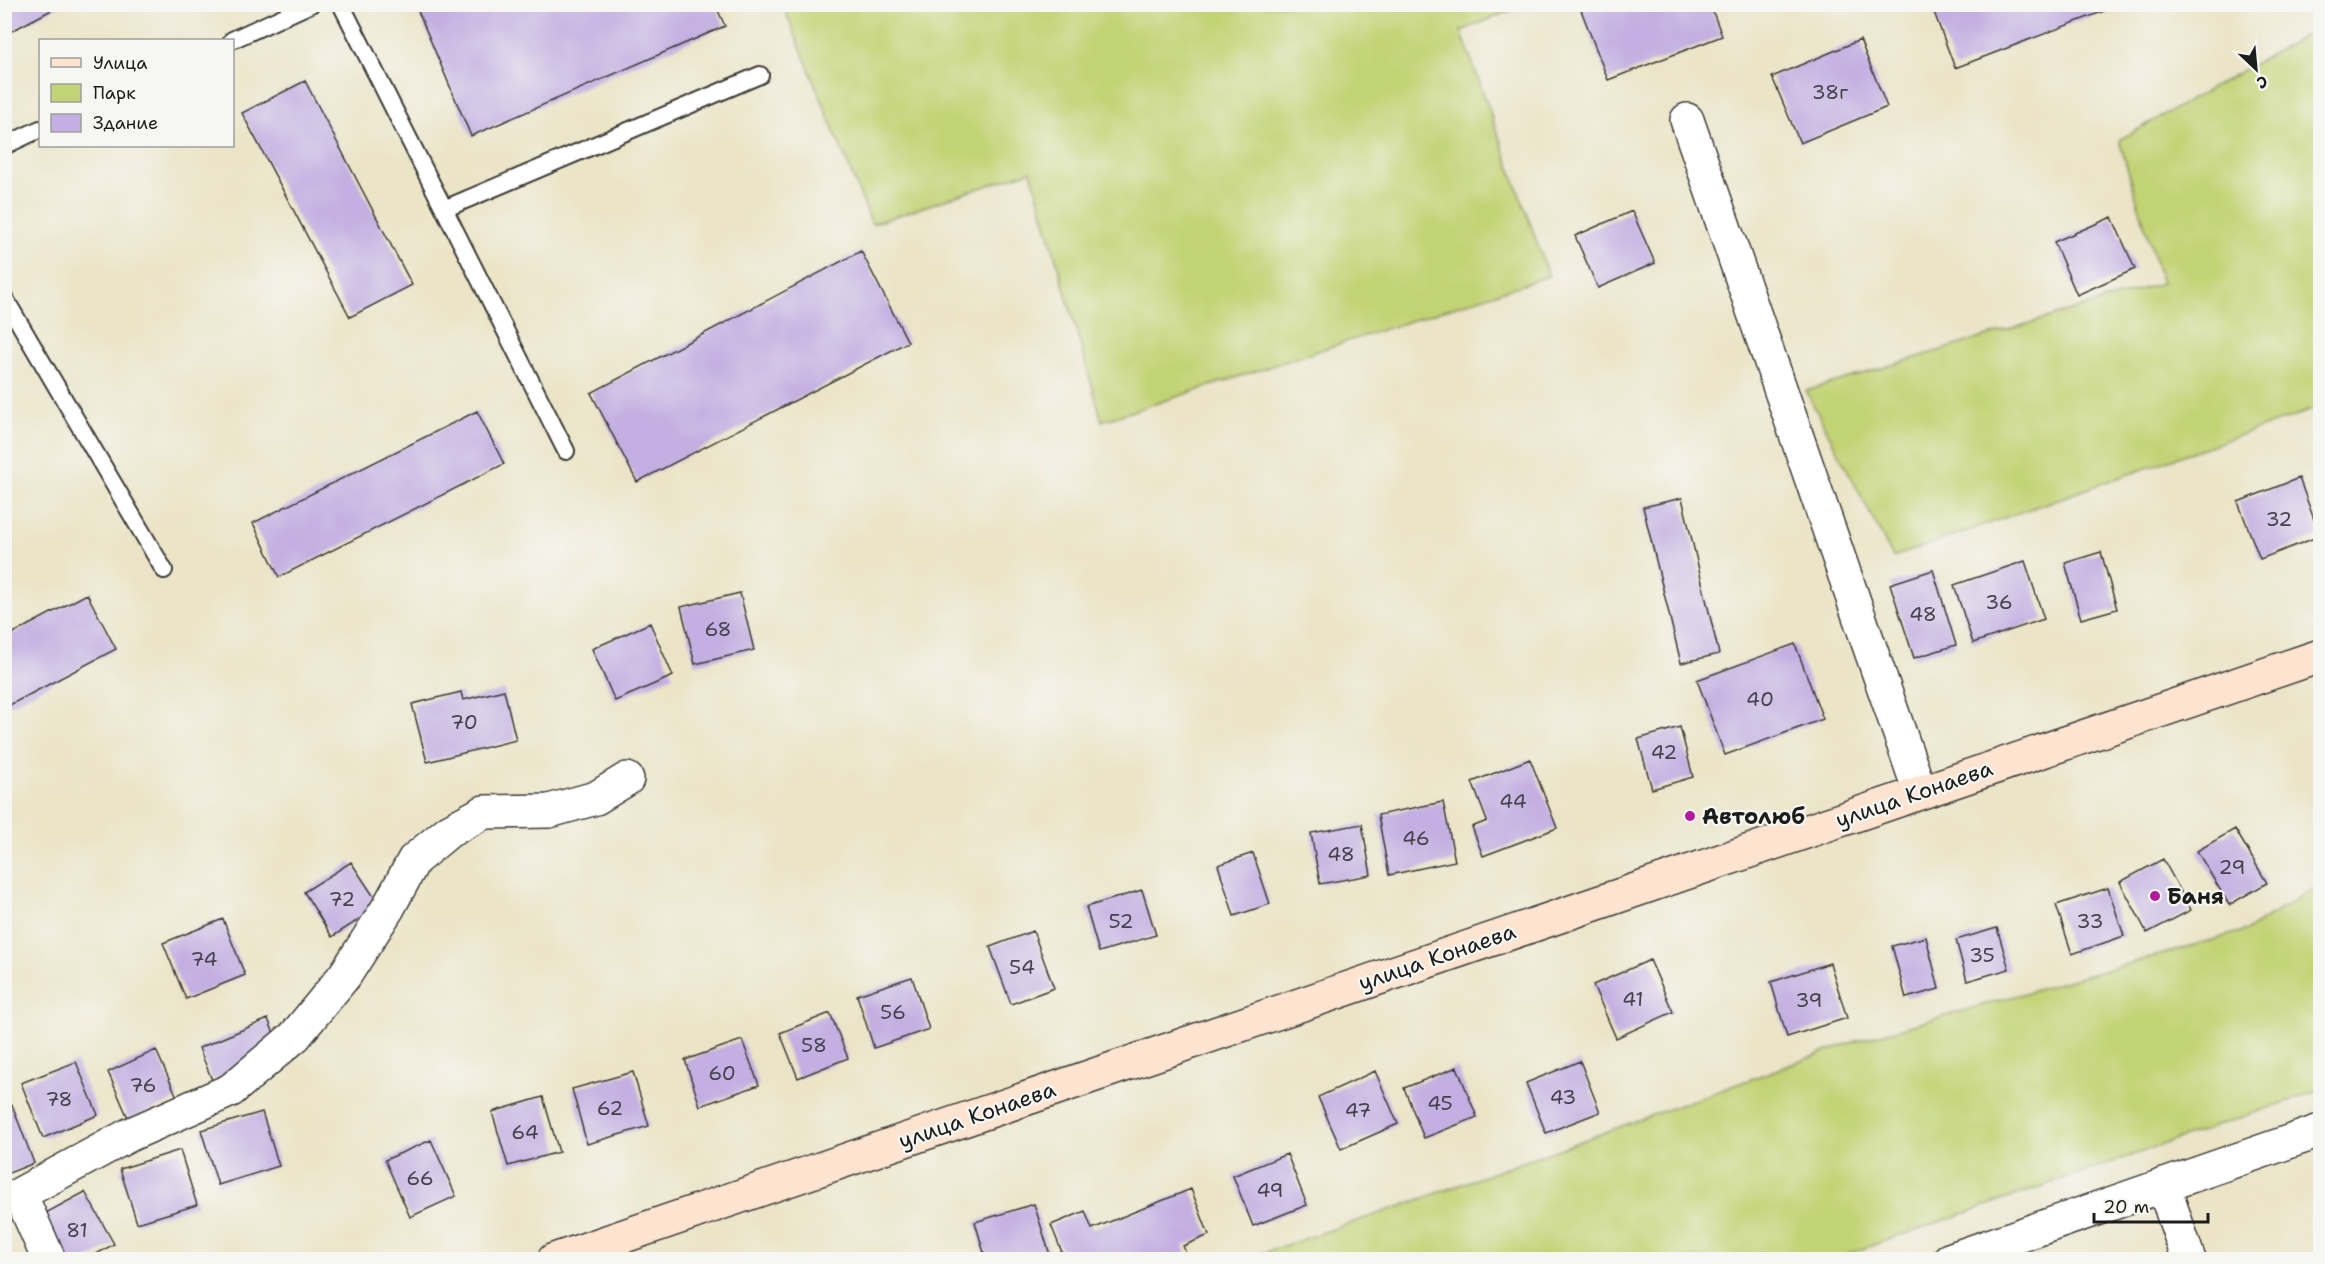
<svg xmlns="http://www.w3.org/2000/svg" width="2325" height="1264" font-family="'Shantell Sans',sans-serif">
<rect width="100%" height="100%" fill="#f6f6f2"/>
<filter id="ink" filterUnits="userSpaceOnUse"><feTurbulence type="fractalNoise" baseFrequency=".0167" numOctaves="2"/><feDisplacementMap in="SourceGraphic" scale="12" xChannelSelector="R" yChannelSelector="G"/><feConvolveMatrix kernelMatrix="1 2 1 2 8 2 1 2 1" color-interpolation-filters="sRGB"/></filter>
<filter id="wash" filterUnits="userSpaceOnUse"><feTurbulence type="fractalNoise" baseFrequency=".008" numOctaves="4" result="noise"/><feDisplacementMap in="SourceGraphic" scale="24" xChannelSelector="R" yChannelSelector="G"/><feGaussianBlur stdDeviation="1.35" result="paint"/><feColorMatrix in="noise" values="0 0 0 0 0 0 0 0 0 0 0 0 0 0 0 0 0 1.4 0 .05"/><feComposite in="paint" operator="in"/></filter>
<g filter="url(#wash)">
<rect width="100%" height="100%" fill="#ebe4c7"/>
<path fill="#c2d375" stroke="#6f7848" stroke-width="1.5" d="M783,5H1524L1461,31L1549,276L1102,421L1031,171L872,224Z
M2320,27V407L1893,557L1806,391L2162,283L2119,140Z
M2320,885V1090L1833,1259H1245L1407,1204L1853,1042L2247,930Z"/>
<g id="blocks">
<path fill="#c3afe1" d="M4,4H63L4,35Z
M415,4H715L725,26L471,136Z
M1596,4H1710L1722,36L1608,80L1581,10Z
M1931,4H2120V5L1955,68Z
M1860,40L1887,107L1800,143L1772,77Z
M305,81L412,285L350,317L242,113Z
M1632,211L1655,263L1598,288L1575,236Z
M2112,217L2135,269L2077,295L2054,242Z
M861,251L908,342L637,482L591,393Z
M477,411L504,464L279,577L253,523Z
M2299,478L2320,536L2260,559L2238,502Z
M1682,498L1719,654L1681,663L1643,507Z
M2101,552L2117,609L2081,619L2065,563Z
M2025,561L2044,619L1973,643L1954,585Z
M1933,570L1956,645L1914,658L1890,584Z
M740,593L754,650L695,664L681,607Z
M87,594L116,649L4,708V638Z
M650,623L673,676L615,701L592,649Z
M1795,644L1823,719L1725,755L1697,680Z
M504,690L516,740L427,762L412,704L461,692L463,700Z
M1680,727L1693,777L1652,789L1638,739Z
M1530,759L1557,828L1483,856L1472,827L1487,821L1472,782Z
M1443,802L1455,861L1389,875L1378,815Z
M1362,824L1371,875L1320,884L1311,833Z
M2235,829L2267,883L2229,905L2197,851Z
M1253,853L1270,904L1234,916L1218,865Z
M2163,859L2191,910L2147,933L2120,882Z
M351,862L380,906L332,937L304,892Z
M2108,888L2124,936L2072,954L2056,905Z
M1142,890L1156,935L1099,952L1086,907Z
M223,919L245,975L186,999L163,943Z
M1997,928L2009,969L1967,981L1956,940Z
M1033,931L1054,988L1011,1004L990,947Z
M1926,937L1939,989L1906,998L1892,946Z
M1650,960L1673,1012L1616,1038L1593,985Z
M1830,963L1847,1018L1787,1037L1771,982Z
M912,977L929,1029L874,1048L857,995Z
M830,1013L848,1058L798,1078L780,1033Z
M268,1019L277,1041L242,1068L212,1080L199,1048Z
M742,1040L759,1085L700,1106L685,1060Z
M156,1050L178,1099L129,1120L108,1072Z
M1580,1061L1600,1112L1546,1133L1526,1083Z
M76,1062L98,1115L43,1138L21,1083Z
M1457,1067L1477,1117L1424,1138L1404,1088Z
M1375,1071L1398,1124L1341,1149L1318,1097Z
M633,1072L649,1126L587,1144L572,1089Z
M543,1097L559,1152L508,1166L492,1112Z
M12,1105L34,1163L4,1175V1108Z
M262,1112L279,1166L218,1185L201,1130Z
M431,1140L456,1196L410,1217L385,1160Z
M180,1150L197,1205L137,1223L120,1169Z
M1287,1154L1307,1205L1253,1226L1233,1176Z
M1191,1189L1209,1235L1183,1246L1189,1260H1065L1051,1225L1085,1211L1092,1229Z
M85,1192L114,1244L86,1260H63L40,1216Z
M1034,1204L1051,1258L986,1260L975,1222Z
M963,1254L966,1260H951Z
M2320,1254V1260H2307L2306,1259Z"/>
</g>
</g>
<g filter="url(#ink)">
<use href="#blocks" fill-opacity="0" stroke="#3b3a36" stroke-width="1.5"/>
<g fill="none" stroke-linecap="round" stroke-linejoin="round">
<g stroke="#3b3a36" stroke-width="20">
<path id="lane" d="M341,4L566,451
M232,40L311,4
M4,146L40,129
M444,209L760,75
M4,297L164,570"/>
</g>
<g stroke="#3b3a36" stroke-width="36">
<path id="street" d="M1687,120L1920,792
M2163,1185L2189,1260
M49,1260L20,1194L129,1135L231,1090L295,1036L345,975L388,908L414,860L449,831L484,812L549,811L596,798L627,779
M1949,1260L2320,1131"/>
</g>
<g stroke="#3b3a36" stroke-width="36">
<path id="secondary" d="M554,1260L2320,656"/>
</g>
<use href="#lane" stroke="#fff" stroke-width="16"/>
<use href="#street" stroke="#fff" stroke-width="33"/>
<use href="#secondary" stroke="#fde4d1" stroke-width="33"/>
</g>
</g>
<g fill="#b5179e" stroke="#f6f6f2" stroke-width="2">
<circle cx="1690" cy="816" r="6"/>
<circle cx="2155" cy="896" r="6"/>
</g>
<g text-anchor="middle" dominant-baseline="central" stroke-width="4.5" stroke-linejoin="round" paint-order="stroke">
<g font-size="20" fill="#46414d">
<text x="1830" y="92">38г</text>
<text x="2279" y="519">32</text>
<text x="1999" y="602">36</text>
<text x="1923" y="614">48</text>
<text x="718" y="629">68</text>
<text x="1760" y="699">40</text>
<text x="464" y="722">70</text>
<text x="1664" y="752">42</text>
<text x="1513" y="801">44</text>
<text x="1416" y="838">46</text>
<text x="1341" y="854">48</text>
<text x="2232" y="867">29</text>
<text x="342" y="899">72</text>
<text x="1121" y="921">52</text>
<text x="2090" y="921">33</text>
<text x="1982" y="955">35</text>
<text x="204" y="959">74</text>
<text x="1022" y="967">54</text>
<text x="1633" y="999">41</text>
<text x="1809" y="1000">39</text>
<text x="893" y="1012">56</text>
<text x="814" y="1045">58</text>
<text x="722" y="1073">60</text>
<text x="143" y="1085">76</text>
<text x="1563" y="1097">43</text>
<text x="59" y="1099">78</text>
<text x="1440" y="1103">45</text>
<text x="610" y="1108">62</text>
<text x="1358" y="1110">47</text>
<text x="525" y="1132">64</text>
<text x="420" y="1178">66</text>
<text x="1270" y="1190">49</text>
<text x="77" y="1230">81</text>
</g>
<g font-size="22" fill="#1c1c1c" stroke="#f6f6f2">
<text transform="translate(1914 794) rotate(-19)">улица Конаева</text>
<text transform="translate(1437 957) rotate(-19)">улица Конаева</text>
<text transform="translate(977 1115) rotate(-19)">улица Конаева</text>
</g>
<g font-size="22" font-weight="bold" fill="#1c1c1c" stroke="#f6f6f2" text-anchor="start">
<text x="1702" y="816">Автолюб</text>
<text x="2167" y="896">Баня</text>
</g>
</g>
<rect width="2325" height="1264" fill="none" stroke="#f6f6f2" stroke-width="24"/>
<rect x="39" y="39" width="195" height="108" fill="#f6f6f2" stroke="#9f9f9c" stroke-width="1.5"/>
<rect x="51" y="58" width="30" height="9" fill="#fde4d1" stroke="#9f9f9c" stroke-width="1.5"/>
<text x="93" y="69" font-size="18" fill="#1c1c1c">Улица</text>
<rect x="51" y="84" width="30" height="18" fill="#c2d375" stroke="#9f9f9c" stroke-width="1.5"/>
<text x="93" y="99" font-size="18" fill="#1c1c1c">Парк</text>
<rect x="51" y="114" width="30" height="18" fill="#c3afe1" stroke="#9f9f9c" stroke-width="1.5"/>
<text x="93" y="129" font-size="18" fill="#1c1c1c">Здание</text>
<g transform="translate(2256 69) rotate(154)" stroke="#f6f6f2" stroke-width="4.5" paint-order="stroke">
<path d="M0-4.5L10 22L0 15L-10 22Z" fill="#1c1c1c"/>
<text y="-9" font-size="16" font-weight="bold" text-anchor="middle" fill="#1c1c1c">С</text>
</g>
<path d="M2094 1213v9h114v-9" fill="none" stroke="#1c1c1c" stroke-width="3"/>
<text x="2103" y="1213" font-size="18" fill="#1c1c1c" stroke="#f6f6f2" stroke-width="4.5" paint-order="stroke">20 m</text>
</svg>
